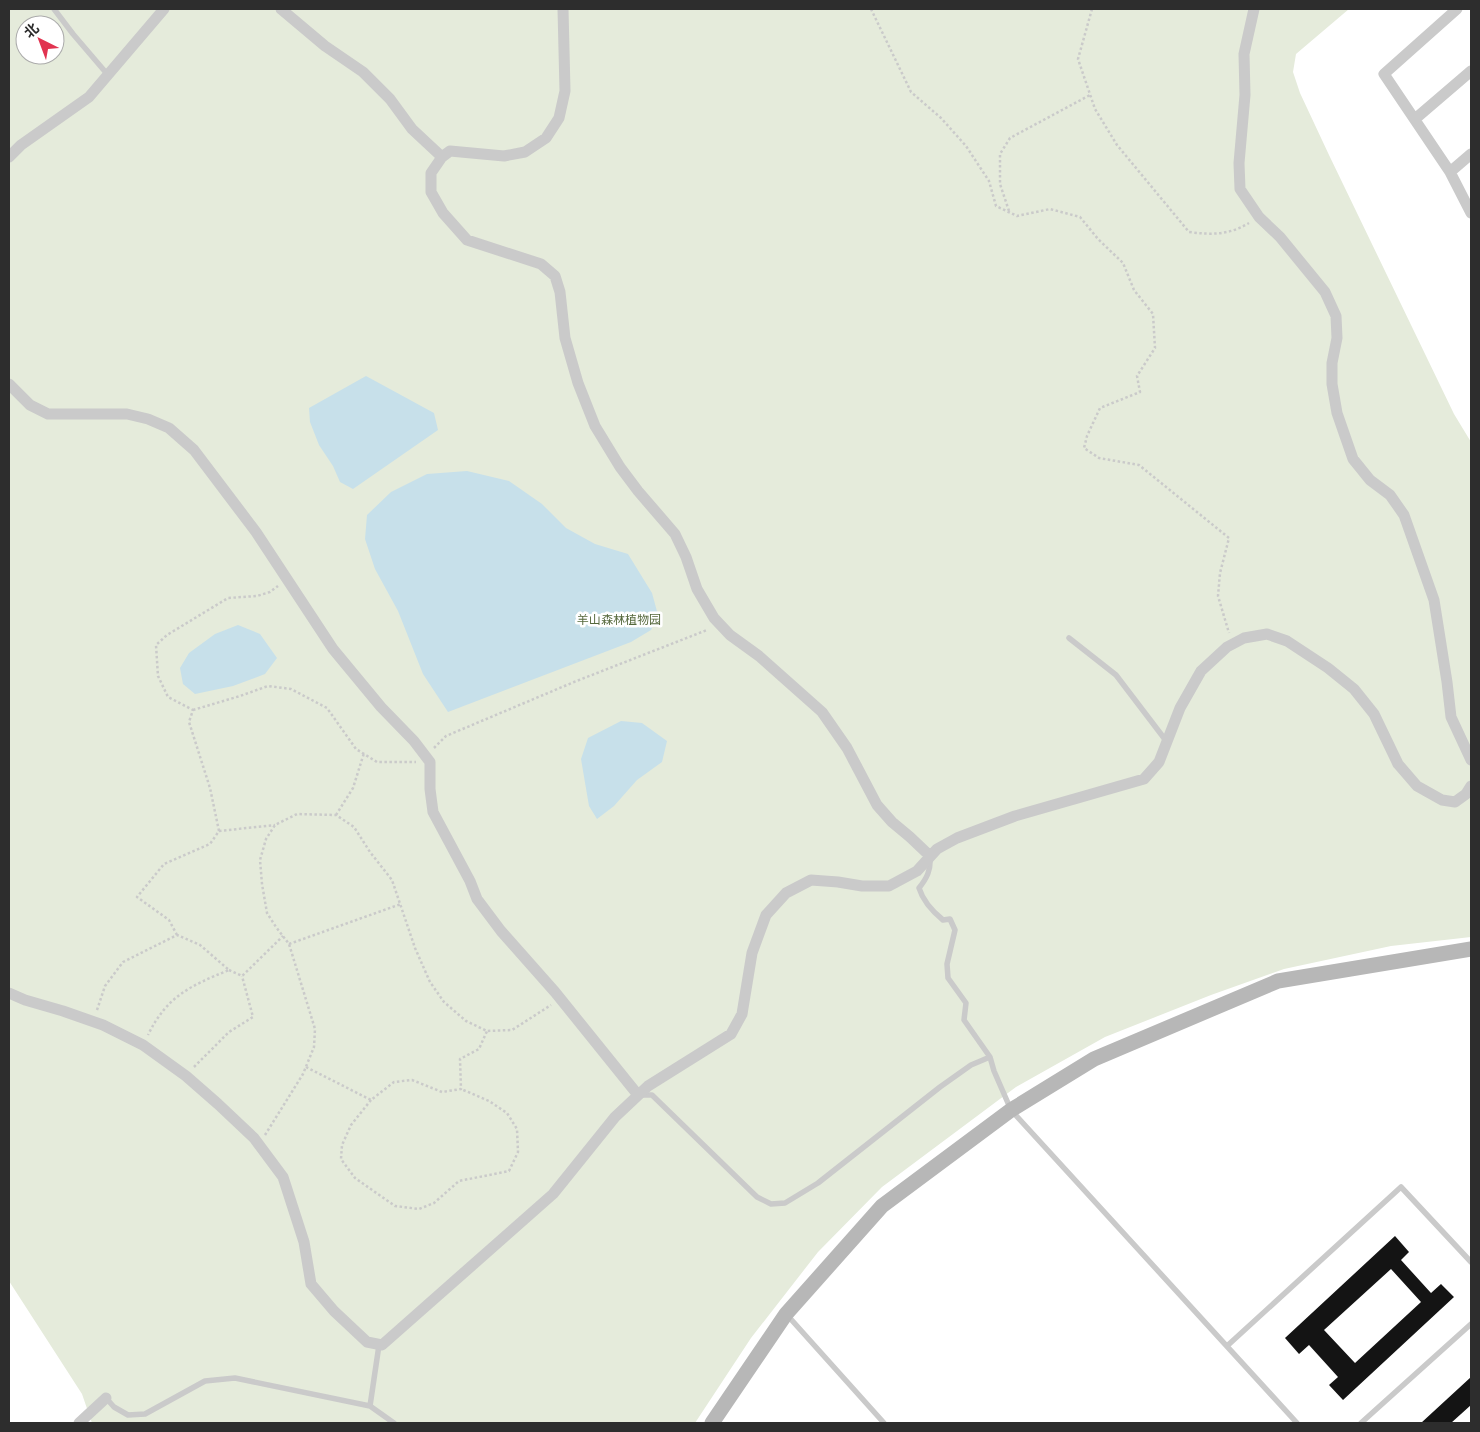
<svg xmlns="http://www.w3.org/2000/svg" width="1480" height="1432" font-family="Raleway,'Noto Sans SC',sans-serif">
<rect width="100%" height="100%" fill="#fff"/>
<path fill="#e5ebdb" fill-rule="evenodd" d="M9,9H1349L1296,54L1293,72L1300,93L1329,155L1454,414L1471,442V937L1391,946L1284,969L1211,995L1105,1037L1016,1087L882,1187L818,1252L751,1338L695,1423H92L82,1394L9,1281ZM25,25H55V55H25Z"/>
<path fill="#c7e0ea" d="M366,376L434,413L438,430L353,489L340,482L333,466L319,445L310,422L309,408Z
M467,471L509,481L542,504L566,528L595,544L628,554L652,593L658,615L651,630L631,642L448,712L423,674L398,611L375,569L365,539L367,515L391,492L427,474Z
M238,625L260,634L277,658L265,674L233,686L195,694L183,684L180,668L189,653L215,634Z
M621,721L642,723L667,741L662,762L637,780L614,806L597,819L589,806L581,759L588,738Z"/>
<path fill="#141414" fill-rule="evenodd" d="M1395,1236L1409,1252L1401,1260L1431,1293L1441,1284L1454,1297L1343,1400L1329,1385L1338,1377L1309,1345L1299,1354L1285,1338ZM1391,1269L1421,1302L1355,1363L1324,1330Z
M1471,1377V1405L1451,1423H1421Z"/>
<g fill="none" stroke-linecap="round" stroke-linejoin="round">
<path stroke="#cacaca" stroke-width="2.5" stroke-dasharray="2.5 2.5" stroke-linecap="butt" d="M871,9L911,92L941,118L966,146L989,181L996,206L1017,216L1050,209L1080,217L1098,239L1123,263L1134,290L1153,314L1155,348L1137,376L1140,392L1100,408L1087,436L1084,448L1099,458L1139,465L1229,538L1220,573L1218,596L1229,633
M1092,9L1078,59L1095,109L1117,145L1189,232C1212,235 1229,235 1249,223
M1009,211L1000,184V154L1010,138L1090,95
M193,710L240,696L268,686L291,689L327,708L356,749L377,762H416
M434,748L446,736L574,682L707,630
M336,815L353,788L364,753
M219,831L275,825
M177,935L169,920L137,897L164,864L210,844L219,831L210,788L189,722L193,710L168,697L158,676L156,645L167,635L228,598L257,596L270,592L278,586
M289,944L401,904
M229,970L242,976L283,936
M97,1010L105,986L123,962L177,935L200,945L229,970C190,986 167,996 148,1035
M194,1067L229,1032L253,1017L242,976
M306,1067L371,1100L394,1082L412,1080L442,1092L461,1089L460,1059L479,1049L487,1031
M371,1100L351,1125L342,1145L341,1159L355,1178L395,1206L419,1209L434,1203L459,1181L509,1171L518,1152L517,1129L507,1113L489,1101L461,1089
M265,1135L303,1074L314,1047L315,1029L289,944L276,927L267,913L262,884L260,860L266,839L275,825L297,814L336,815L354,827L370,852L392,880L415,948L430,982L444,1002L466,1021L487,1031L512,1030L551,1005"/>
<path stroke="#cacaca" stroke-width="5.5" d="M54,9L73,34L108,75
M1069,638L1116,675L1167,742
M930,857C931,870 927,878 919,888C923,901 932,911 943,920L950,919L955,930L947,964L948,978L966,1003L964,1020L990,1057L994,1071L1011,1110L1297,1423
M640,1095H652L757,1197L771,1204L785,1203L818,1183L940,1087L971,1065L990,1057
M788,1316L884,1423
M1227,1346L1401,1187L1471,1262
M106,1398L114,1407L128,1415L145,1414L205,1381L235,1378L370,1406L394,1423
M370,1406L379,1345
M1361,1423L1471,1324"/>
<path stroke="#cacaca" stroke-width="11" d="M281,9L325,46L363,72L390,99L412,129L442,157
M563,9L565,91L559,118L546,138L525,152L504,156L450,151L442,157L431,173V192L443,213L467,240L541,264L555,276L560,292L565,338L578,383L595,426L620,467L638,491L675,534L686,557L697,589L714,618L730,635L759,656L822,712L847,748L877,805L892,822L910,837L930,856
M1254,9L1244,54L1245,95L1239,163L1240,189L1259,217L1280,237L1325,292L1336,316L1337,338L1332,363V384L1337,413L1353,459L1370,480L1390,495L1404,515L1434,600L1447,682L1451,717L1471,760
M1457,9L1384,74L1450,172L1471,213
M1415,119L1471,71
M9,157L21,145L89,97L164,9
M1450,172L1471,154
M9,384L30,405L48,414H127L148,419L169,428L194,450L256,532L333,649L381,707L414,741L430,762V789L433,812L470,881L477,899L501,931L555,992L638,1095
M9,993L25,1000L63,1011L103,1025L143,1045L186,1076L218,1104L254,1138L283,1177L304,1242L311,1284L334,1311L367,1342L382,1345L553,1194L615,1117L648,1086L731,1034L742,1014L752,953L766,915L786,893L811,880L838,882L862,886H889L917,871L937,849L957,838L1015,816L1144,779L1159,762L1180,708L1201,671L1227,647L1244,638L1267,634L1287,641L1328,668L1354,689L1374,714L1398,764L1417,786L1442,800L1455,802L1466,794L1471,786
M79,1423L106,1398"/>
<path stroke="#b7b7b7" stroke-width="15" d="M712,1423L786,1314L882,1206L1011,1110L1094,1059L1278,981L1471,949"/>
</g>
<g text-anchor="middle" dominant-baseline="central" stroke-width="5" stroke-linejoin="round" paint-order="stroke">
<g font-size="12" fill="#55683c" stroke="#fff">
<text x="619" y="620">羊山森林植物园</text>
</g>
</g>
<rect width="1480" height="1432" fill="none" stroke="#2d2d2d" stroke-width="20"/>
<g transform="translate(40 40) rotate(318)"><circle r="24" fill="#ffffff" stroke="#ababab"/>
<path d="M0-4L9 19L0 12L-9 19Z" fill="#e13350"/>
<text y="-8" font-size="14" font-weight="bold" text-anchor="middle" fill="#2d2d2d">北</text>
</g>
</svg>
